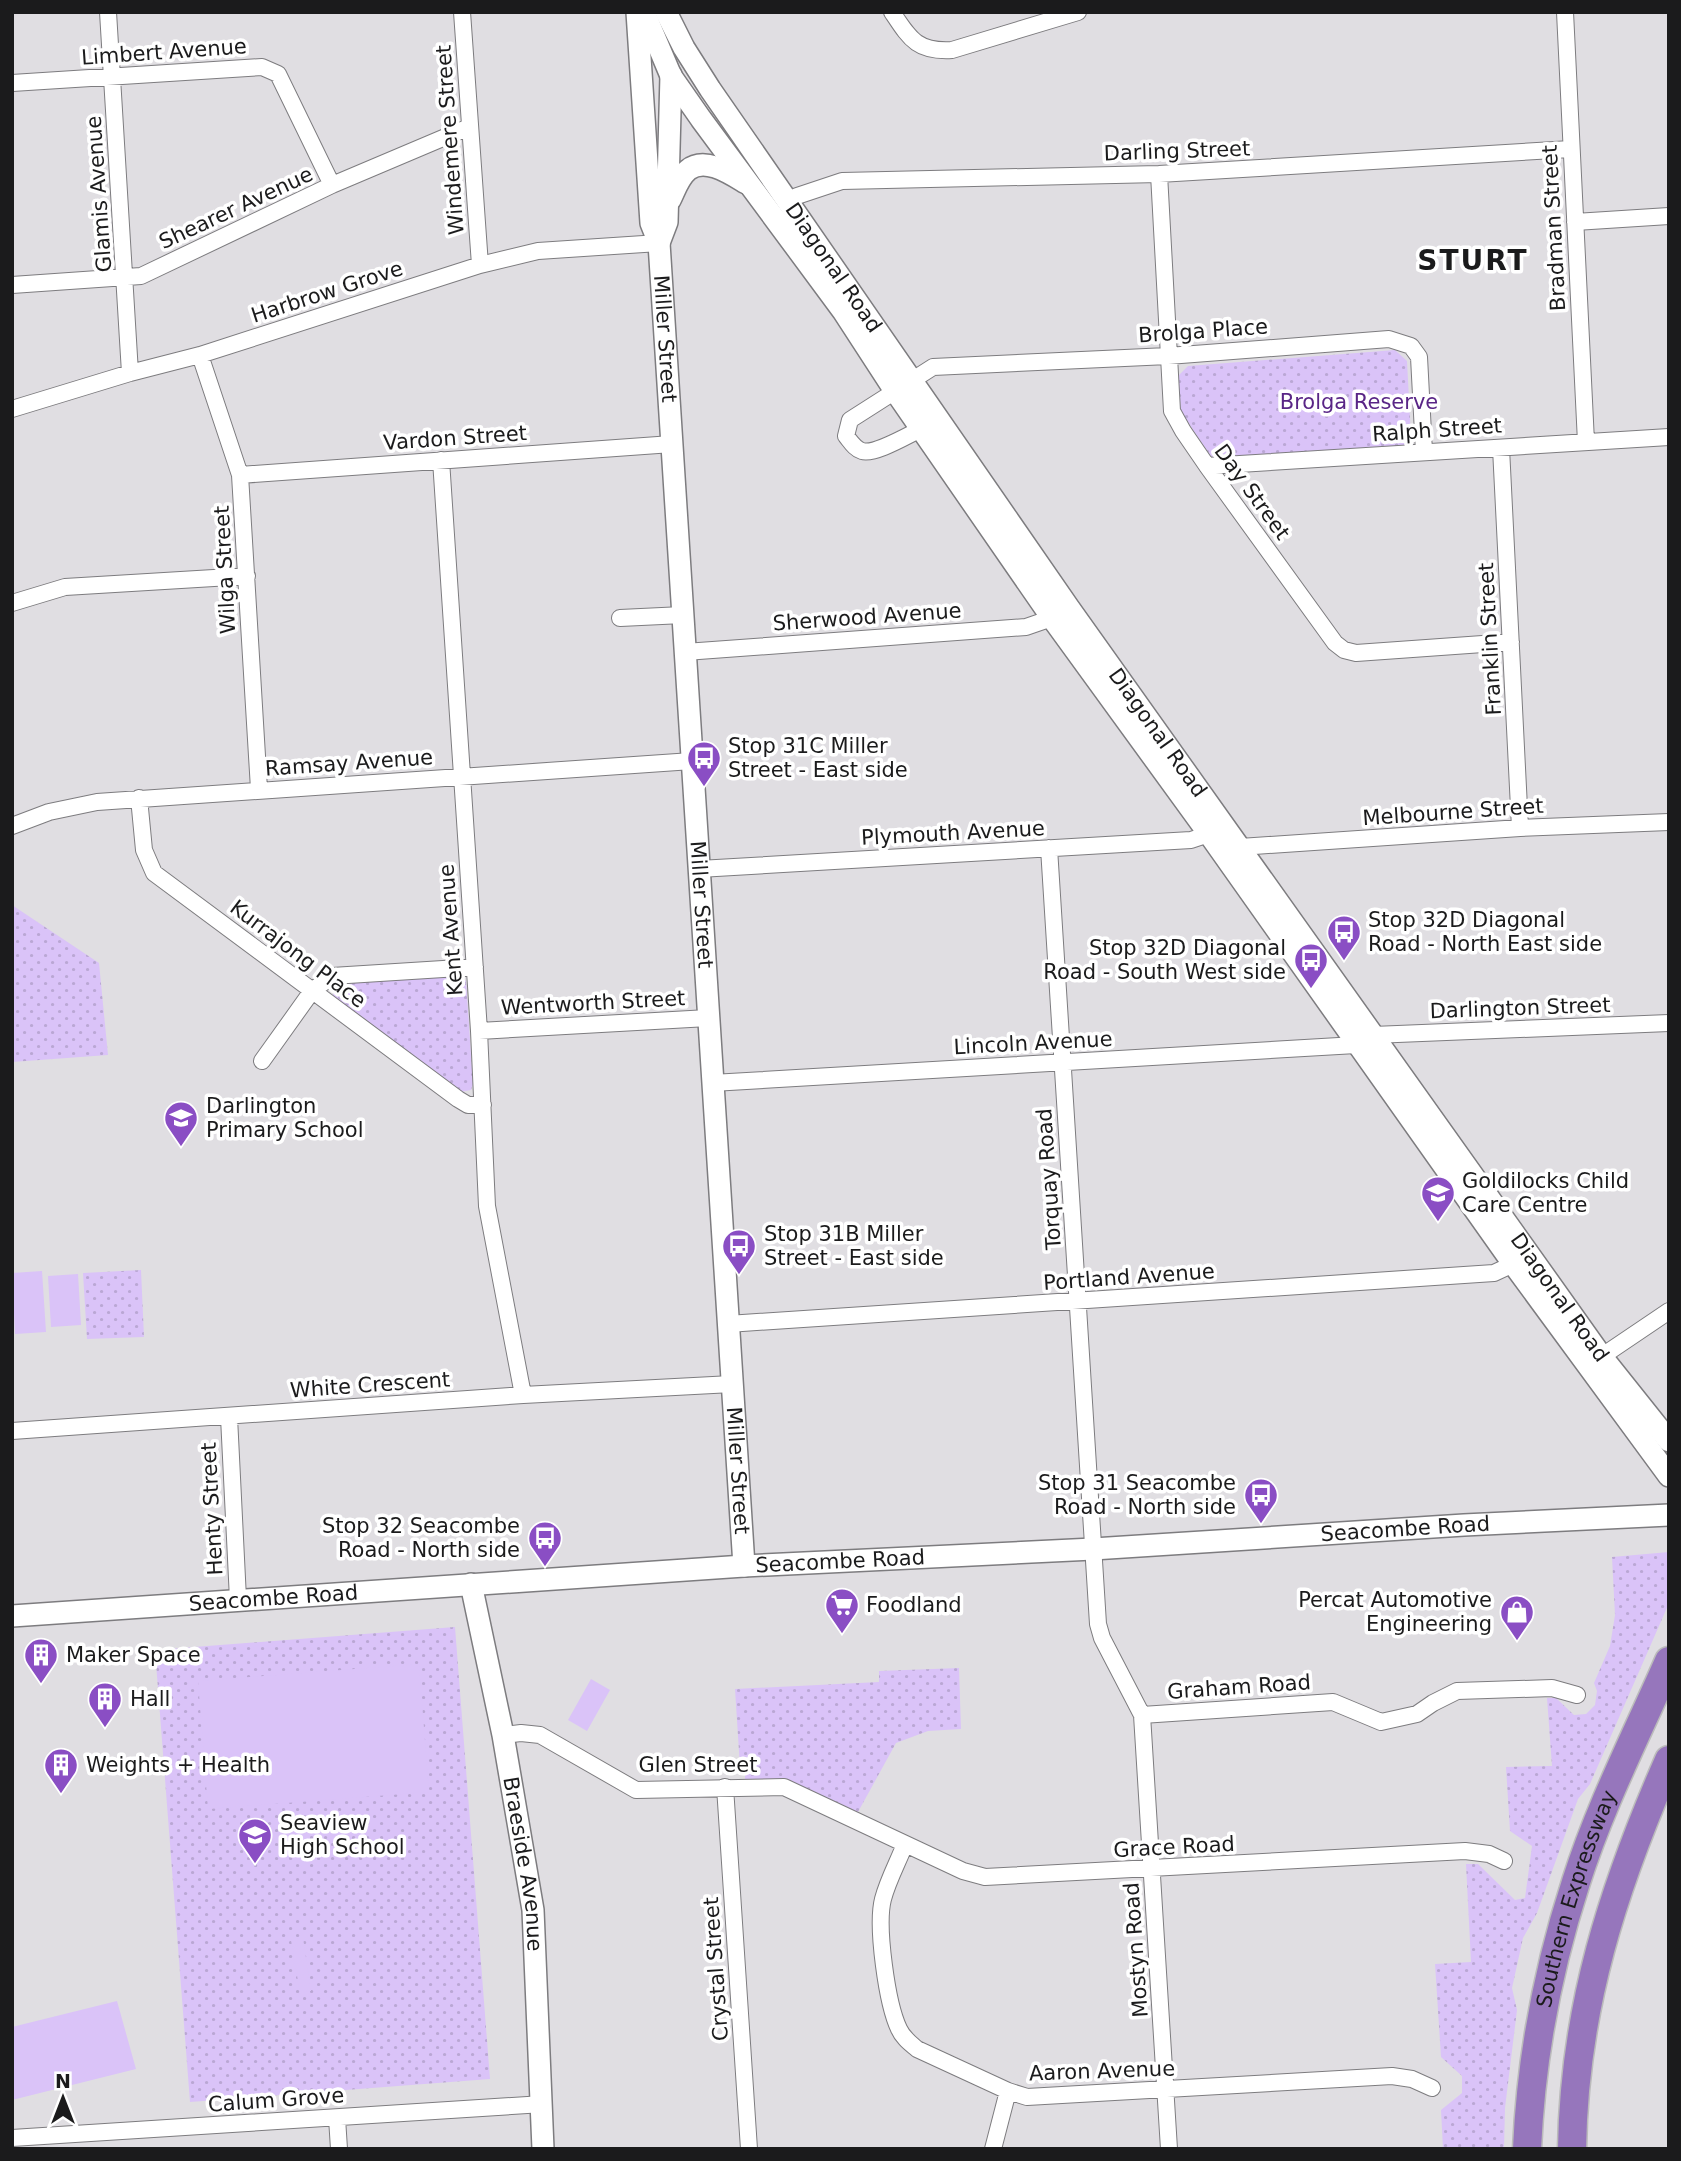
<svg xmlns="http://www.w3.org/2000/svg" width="1681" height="2161" font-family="'DejaVu Sans',sans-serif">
<defs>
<pattern id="grass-dots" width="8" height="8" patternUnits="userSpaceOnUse" patternTransform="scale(1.75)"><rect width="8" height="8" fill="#dac3f8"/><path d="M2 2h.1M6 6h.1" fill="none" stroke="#baa7d4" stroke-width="1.8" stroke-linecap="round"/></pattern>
</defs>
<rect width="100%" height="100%" fill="#e0dee2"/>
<path fill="url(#grass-dots)" d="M1395,350L1407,361L1411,438L1410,445L1406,449L1216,459L1210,455L1181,412L1178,376L1188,366Z
M12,905L99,963L108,1055L12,1062Z
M456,974L466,981L473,1084L471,1090L460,1092L333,996L334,986L337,983Z
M141,1270L144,1337L87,1339L83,1273Z
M1669,1552V1603L1590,1784L1578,1799L1537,1913L1523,1938L1512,1988L1517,2010L1505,2108L1504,2149H1443L1441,2110L1462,2093V2076L1441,2057L1435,1964L1471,1962L1466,1864H1478L1515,1900L1525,1898L1532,1846L1510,1831L1506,1767L1552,1766L1547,1698H1556L1574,1715L1586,1714L1595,1705L1597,1691L1594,1683L1610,1646L1615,1615L1612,1557Z
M455,1627L490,2079L190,2102L155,1650Z
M959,1668L961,1729L928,1731L896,1743L858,1812L782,1780L745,1779V1767H740L735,1689L879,1682V1671Z"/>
<path fill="#dac3f8" d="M42,1271L46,1332L15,1334L12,1273Z
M78,1274L81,1325L51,1327L48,1276Z
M419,1664L429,1792L208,1809L198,1681Z
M591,1679L610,1690L587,1731L568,1720Z
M303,1938L311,1991L300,1993L291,1940Z
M117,2001L136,2069L12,2100V2027Z"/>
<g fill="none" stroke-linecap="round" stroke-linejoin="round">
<g stroke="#7d7c7f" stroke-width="18">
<path id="street" d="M108,12L130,373
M462,12L480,265
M892,12C910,39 917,52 952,50L1078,12
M1565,12L1586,442
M12,83L262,67L278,74L332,185
M1159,174L1172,411L1183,431L1207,466L1335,643L1344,650L1356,653L1511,642
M789,202L797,196L842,181L1159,174L1571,149
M1575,222L1669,216
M12,285L141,276L332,185L469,127
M200,355L240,475L259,789
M12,409L130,373L200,355L480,265L538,251L659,243
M921,429C908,435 875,455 862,451C855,449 851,442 846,436L850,420L933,367L1168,356L1389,339L1411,346L1419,357L1424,452
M1501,448L1520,828
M441,460L479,1031L487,1206L523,1395
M1207,466L1669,437
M240,475L672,444
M12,603L65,587L247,576
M620,618L683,615
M685,652L1026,627L1052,618
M139,798L144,850L154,873L458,1099L468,1105H483
M12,826L49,812L97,802L692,761
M1240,847L1520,828L1669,822
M1049,848L1098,1624L1102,1638L1142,1715L1169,2149
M699,869L1191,840L1209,834
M479,1031L708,1018
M1373,1035L1669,1023
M262,1061L312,991L332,976L475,967
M712,1083L1356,1045
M728,1324L1494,1273L1522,1260
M1592,1363L1669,1311
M229,1417L238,1599
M12,1431L523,1395L732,1384
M1142,1715L1333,1702L1381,1722L1417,1714L1433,1703L1457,1691L1552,1688L1577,1695
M503,1735L521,1733L540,1735L636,1790L784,1787L963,1871L985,1877L1465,1851L1489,1854L1504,1861
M725,1787L749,2149
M905,1844C898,1862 888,1880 883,1899C876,1926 887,2004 899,2029C903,2038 910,2043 917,2049L1008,2091L1027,2097L1392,2076L1412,2079L1432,2088
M337,2118L339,2149
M12,2138L543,2104
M993,2149L1008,2091"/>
</g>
<g stroke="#7d7c7f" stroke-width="24">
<g id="secondary">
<path id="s1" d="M637,12L651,223L659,243L744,1566"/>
<path d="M644,12L671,76L701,119L843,311L895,391L1052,618L1209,834L1514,1265L1669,1476"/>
<path id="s2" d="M666,12L684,48L710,89L1069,608L1602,1357L1669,1441"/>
<path d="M670,200C675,190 679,177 688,170C705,156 731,174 746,183"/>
<path d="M659,243L667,222L671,75"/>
<path id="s3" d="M471,1584L503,1735L533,1910L543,2149"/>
<path id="s4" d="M12,1616L744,1566L1093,1549L1464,1525L1669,1515"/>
</g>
</g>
<g stroke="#bbb" stroke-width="31">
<g id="highway">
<path id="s5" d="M1527,2149C1531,2058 1548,1968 1576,1882C1600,1806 1637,1734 1669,1661"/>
<path d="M1572,2149C1574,2008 1613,1888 1669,1760"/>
</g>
</g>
<use href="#street" stroke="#fff" stroke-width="16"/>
<use href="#secondary" stroke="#fff" stroke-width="21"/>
<use href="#highway" stroke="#9676bc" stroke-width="28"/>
</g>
<defs>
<g id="bus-pin" transform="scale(1.75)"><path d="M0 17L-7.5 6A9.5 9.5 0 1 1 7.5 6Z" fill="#8a4ec4" stroke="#fff"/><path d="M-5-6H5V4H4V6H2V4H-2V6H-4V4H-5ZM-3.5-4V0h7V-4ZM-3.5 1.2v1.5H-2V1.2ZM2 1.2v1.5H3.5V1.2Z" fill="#fff"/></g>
<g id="school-pin" transform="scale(1.75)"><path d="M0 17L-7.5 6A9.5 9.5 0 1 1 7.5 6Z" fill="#8a4ec4" stroke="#fff"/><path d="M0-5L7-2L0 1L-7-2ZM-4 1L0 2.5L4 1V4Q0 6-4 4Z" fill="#fff"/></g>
<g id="supermarket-pin" transform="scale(1.75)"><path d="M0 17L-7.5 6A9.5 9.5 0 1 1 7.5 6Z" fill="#8a4ec4" stroke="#fff"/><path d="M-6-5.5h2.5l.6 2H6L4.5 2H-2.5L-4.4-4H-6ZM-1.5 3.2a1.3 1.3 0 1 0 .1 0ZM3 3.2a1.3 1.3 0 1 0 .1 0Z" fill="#fff"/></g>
<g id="shop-pin" transform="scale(1.75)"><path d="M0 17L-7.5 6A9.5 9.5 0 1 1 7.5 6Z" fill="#8a4ec4" stroke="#fff"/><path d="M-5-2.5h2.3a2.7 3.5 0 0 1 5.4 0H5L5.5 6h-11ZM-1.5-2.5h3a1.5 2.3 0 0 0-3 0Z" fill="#fff"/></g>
<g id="building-pin" transform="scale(1.75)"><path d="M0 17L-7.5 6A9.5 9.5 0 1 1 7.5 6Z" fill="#8a4ec4" stroke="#fff"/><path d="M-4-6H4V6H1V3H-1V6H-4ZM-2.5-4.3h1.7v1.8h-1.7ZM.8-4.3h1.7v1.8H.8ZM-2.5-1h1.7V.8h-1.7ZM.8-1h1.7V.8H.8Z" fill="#fff"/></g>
</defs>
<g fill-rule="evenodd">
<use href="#bus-pin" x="704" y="758"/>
<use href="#bus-pin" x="1344" y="932"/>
<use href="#bus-pin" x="1311" y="960"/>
<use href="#school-pin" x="181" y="1118"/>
<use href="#school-pin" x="1438" y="1193"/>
<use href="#bus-pin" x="739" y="1246"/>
<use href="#bus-pin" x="1261" y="1495"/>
<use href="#bus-pin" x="545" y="1538"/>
<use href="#supermarket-pin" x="842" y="1605"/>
<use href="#shop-pin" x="1517" y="1612"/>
<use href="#building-pin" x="41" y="1655"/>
<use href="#building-pin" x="105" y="1699"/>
<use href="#building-pin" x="61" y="1765"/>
<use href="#school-pin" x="255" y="1835"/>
</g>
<g text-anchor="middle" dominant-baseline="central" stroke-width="7" stroke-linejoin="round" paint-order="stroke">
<g font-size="21" fill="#1b1b1c" stroke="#fff">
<text transform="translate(164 52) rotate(-4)">Limbert Avenue</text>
<text transform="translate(450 140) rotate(-94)">Windemere Street</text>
<text transform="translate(1177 151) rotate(-2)">Darling Street</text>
<text transform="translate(99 194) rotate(-94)">Glamis Avenue</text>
<text transform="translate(236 208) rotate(-25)">Shearer Avenue</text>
<text transform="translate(1554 228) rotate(-93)">Bradman Street</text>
<text stroke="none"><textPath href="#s2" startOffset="306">Diagonal Road</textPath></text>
<text transform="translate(327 292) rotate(-18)">Harbrow Grove</text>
<text transform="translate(1203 331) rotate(-4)">Brolga Place</text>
<text stroke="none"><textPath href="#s1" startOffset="329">Miller Street</textPath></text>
<text transform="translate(1437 430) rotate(-4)">Ralph Street</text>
<text transform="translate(455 438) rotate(-4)">Vardon Street</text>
<text transform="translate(1252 492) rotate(54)">Day Street</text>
<text transform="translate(225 570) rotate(-93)">Wilga Street</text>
<text transform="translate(867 617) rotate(-4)">Sherwood Avenue</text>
<text transform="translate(1490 639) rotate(-93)">Franklin Street</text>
<text stroke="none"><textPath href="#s2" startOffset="873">Diagonal Road</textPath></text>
<text transform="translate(349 763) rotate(-4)">Ramsay Avenue</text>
<text transform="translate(1453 812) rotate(-4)">Melbourne Street</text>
<text transform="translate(953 833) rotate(-3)">Plymouth Avenue</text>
<text stroke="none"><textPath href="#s1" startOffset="896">Miller Street</textPath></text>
<text transform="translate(451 930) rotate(-94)">Kent Avenue</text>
<text transform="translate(298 954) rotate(37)">Kurrajong Place</text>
<text transform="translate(593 1003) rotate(-3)">Wentworth Street</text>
<text transform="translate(1520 1008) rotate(-2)">Darlington Street</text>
<text transform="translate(1033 1043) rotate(-3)">Lincoln Avenue</text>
<text transform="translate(1049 1179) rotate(-94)">Torquay Road</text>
<text transform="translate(1129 1277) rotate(-4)">Portland Avenue</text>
<text stroke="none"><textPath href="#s2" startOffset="1566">Diagonal Road</textPath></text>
<text transform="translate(370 1385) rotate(-4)">White Crescent</text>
<text stroke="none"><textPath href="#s1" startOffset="1463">Miller Street</textPath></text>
<text transform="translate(212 1509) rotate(-93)">Henty Street</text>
<text stroke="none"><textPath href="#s4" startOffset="1396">Seacombe Road</textPath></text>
<text stroke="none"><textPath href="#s4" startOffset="830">Seacombe Road</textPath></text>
<text stroke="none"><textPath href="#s4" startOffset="262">Seacombe Road</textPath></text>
<text transform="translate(1239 1687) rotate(-4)">Graham Road</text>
<text x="698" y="1765">Glen Street</text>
<text transform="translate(1174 1847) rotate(-3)">Grace Road</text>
<text stroke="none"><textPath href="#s3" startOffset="285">Braeside Avenue</textPath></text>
<text stroke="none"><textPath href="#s5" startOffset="256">Southern Expressway</textPath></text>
<text transform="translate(1136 1950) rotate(-94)">Mostyn Road</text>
<text transform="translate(716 1969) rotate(-94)">Crystal Street</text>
<text transform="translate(1102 2071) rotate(-2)">Aaron Avenue</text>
<text transform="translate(276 2100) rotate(-4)">Calum Grove</text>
</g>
<g font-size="21" fill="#592586" stroke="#fff">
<text x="1359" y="402">Brolga Reserve</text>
</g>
<g font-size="21" fill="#1b1b1c" stroke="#fff" text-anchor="start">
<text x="728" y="746">Stop 31C Miller<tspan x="728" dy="24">Street - East side</tspan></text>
<text x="1368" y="920">Stop 32D Diagonal<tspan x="1368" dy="24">Road - North East side</tspan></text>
<text x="1286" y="948" text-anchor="end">Stop 32D Diagonal<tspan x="1286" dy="24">Road - South West side</tspan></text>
<text x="206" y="1106">Darlington<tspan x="206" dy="24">Primary School</tspan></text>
<text x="1462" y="1181">Goldilocks Child<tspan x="1462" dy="24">Care Centre</tspan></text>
<text x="764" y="1234">Stop 31B Miller<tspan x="764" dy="24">Street - East side</tspan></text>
<text x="1236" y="1483" text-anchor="end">Stop 31 Seacombe<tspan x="1236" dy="24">Road - North side</tspan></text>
<text x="520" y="1526" text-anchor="end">Stop 32 Seacombe<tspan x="520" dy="24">Road - North side</tspan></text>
<text x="1492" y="1600" text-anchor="end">Percat Automotive<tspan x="1492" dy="24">Engineering</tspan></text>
<text x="866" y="1605">Foodland</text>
<text x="66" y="1655">Maker Space</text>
<text x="130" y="1699">Hall</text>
<text x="86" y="1765">Weights + Health</text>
<text x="280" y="1823">Seaview<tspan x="280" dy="24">High School</tspan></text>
</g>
<g font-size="28" font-weight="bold" letter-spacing="2" fill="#1b1b1c" stroke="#fff">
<text x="1473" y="260">STURT</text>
</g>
</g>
<rect width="1681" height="2161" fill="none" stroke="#1b1b1c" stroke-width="28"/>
<g transform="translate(63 2098)" stroke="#ffffff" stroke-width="5" paint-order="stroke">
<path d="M0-5L12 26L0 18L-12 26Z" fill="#1b1b1c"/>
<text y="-10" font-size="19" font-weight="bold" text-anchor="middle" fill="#1b1b1c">N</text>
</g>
</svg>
